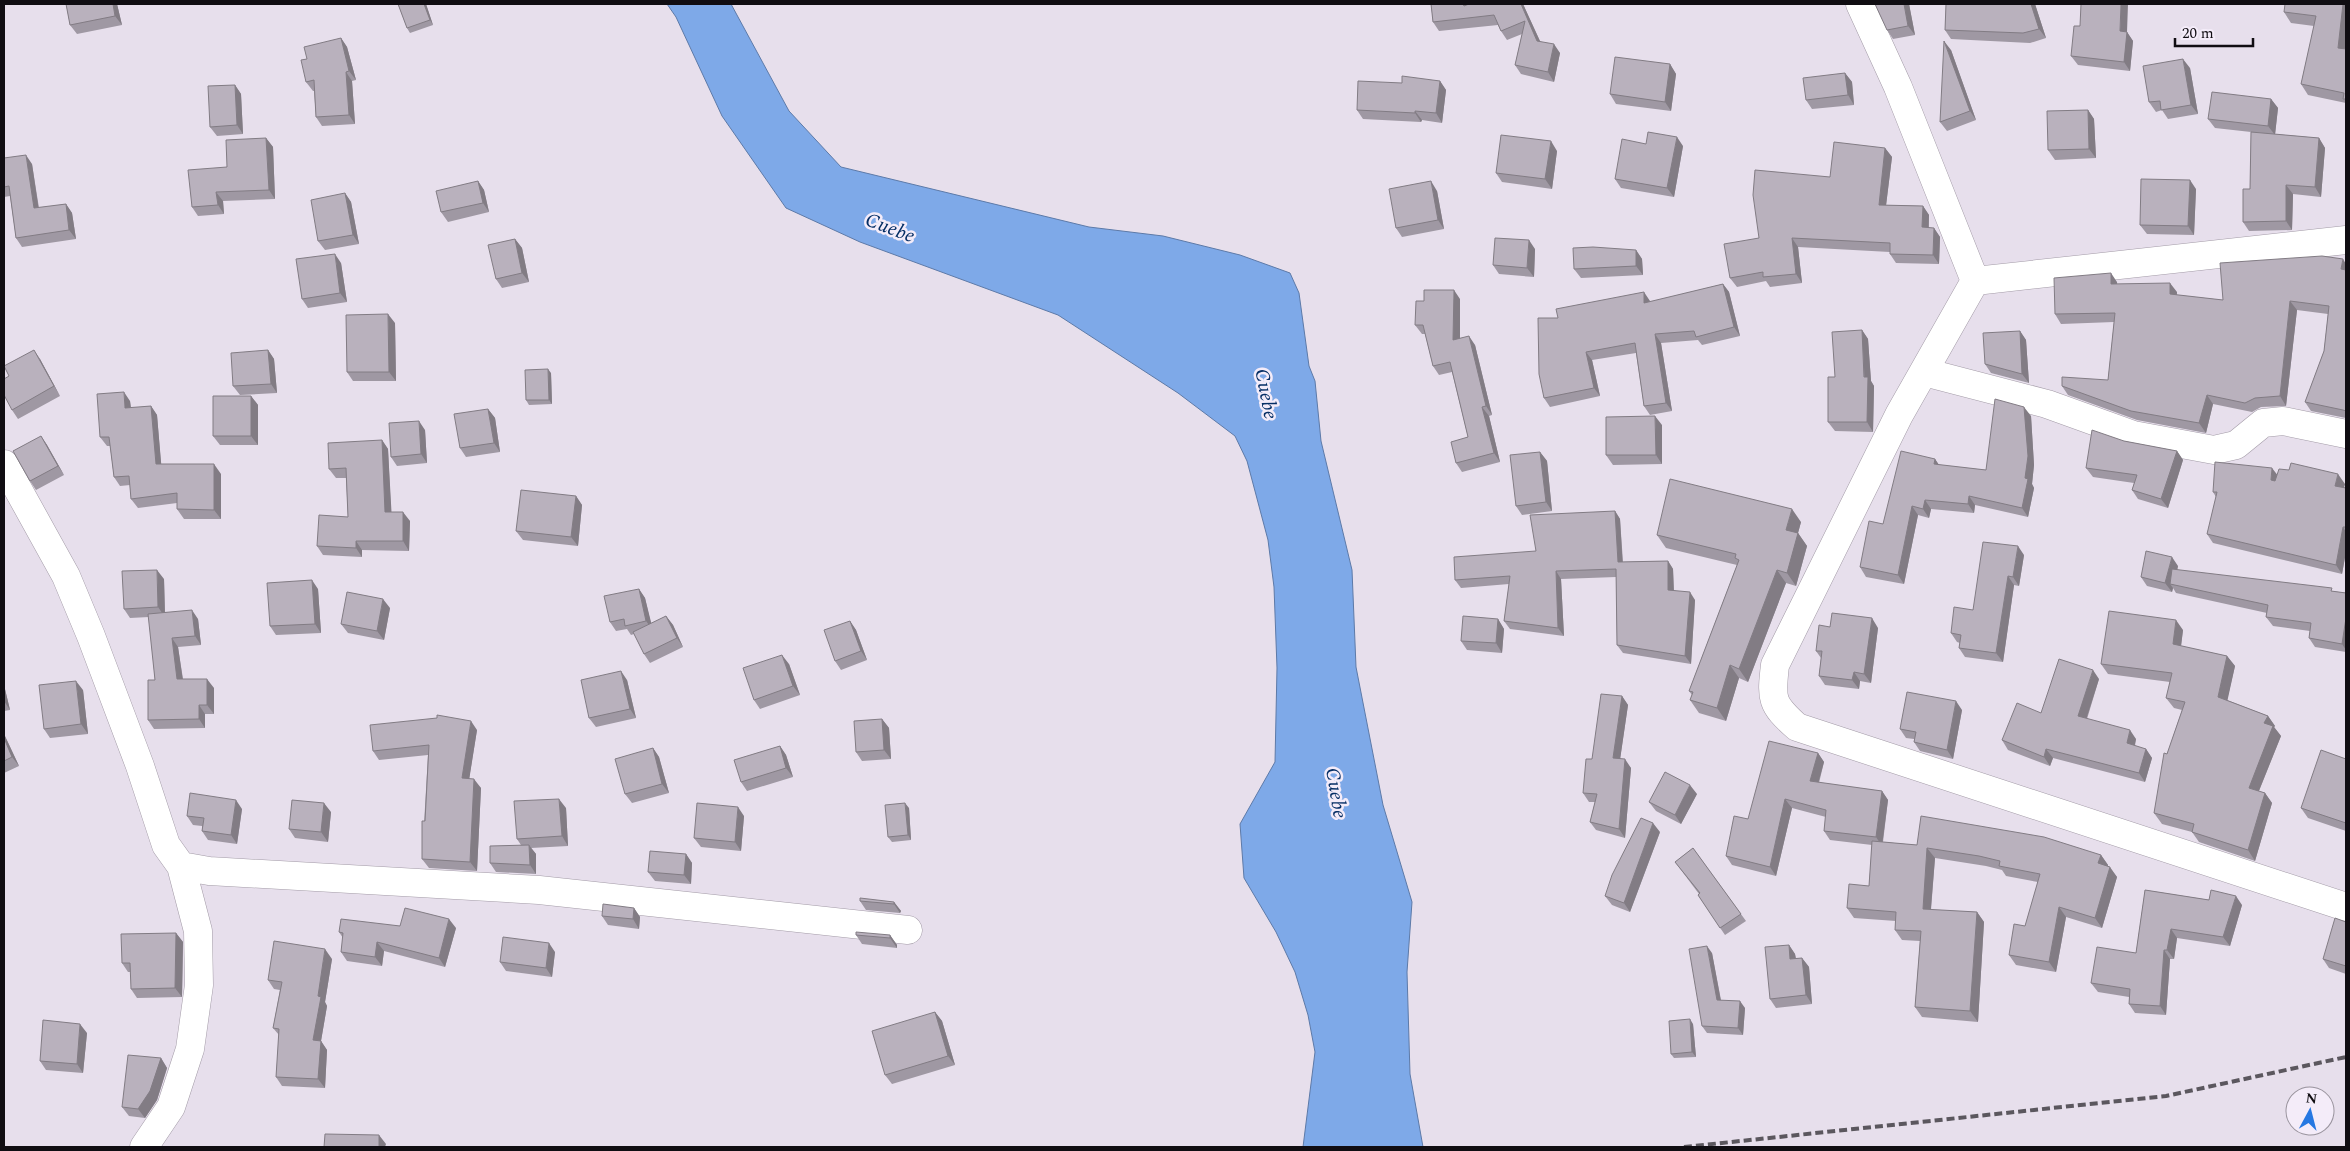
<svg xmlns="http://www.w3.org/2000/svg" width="2350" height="1151" font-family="Spectral,serif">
<rect width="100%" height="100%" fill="#e7dfec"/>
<path fill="#7ea9e8" stroke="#5d7aa8" d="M667,4H731L789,111L841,167L1089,227L1163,236L1240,255L1290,273L1299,293L1309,366L1315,381L1321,441L1352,570L1356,667L1383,805L1412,902L1407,972L1410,1074L1423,1147H1303L1315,1052L1308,1015L1295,972L1276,932L1244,878L1240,824L1275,762L1277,668L1274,587L1268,540L1247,461L1235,436L1178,393L1058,315L860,242L786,208L722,116L676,17Z"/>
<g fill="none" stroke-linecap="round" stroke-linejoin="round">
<g stroke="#a39ba7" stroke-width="29">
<path id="street" d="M1860,4L1898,87L1975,281
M2346,240L1975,281L1899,415L1775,665C1771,699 1771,704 1797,727L2346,907
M1924,372L2047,404L2133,435L2214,450L2236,445L2263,423L2283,421L2346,434
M4,464L66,576L91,636L140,766L166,845L181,866L198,931L199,985L190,1049L171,1107L144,1147
M181,866L209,871L539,890L908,930"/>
</g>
<use href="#street" stroke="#fff" stroke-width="28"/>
<path stroke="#5b575e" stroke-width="4" stroke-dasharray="8 4" stroke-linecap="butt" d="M1684,1147L2166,1096L2346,1057"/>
</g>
<path fill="#9f98a3" d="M66,4H117L122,25L77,34L70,25Z
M398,4H426L433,25L410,33L407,28Z
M1431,4H1523L1540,41L1560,53L1554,82L1521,74L1515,65L1522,34L1507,40L1501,31L1498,25L1439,31L1433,22Z
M1875,4H1909L1915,35L1893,39L1887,30Z
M1946,4H2035L2046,38L2030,43L1951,39L1945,30Z
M2346,4V103L2308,95L2301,84L2314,26L2291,23L2284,12Z
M2127,32L2133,41L2130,71L2078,65L2071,56Z
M341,38L347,47L356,80L352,81L355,124L322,126L316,117L314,91H313L306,82L307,59Z
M1951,50L1976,120L1947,131L1940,122Z
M1670,64L1676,74L1671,111L1616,104L1610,94Z
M2190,68L2198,114L2168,119L2162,110L2156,112L2149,102Z
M1845,73L1852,82L1854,105L1812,109L1806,100Z
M1440,81L1446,90L1442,123L1422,120L1421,122L1363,119L1357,110L1402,83Z
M235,85L241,94L243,134L217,136L210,127Z
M2271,99L2278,108L2275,134L2319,138L2325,148L2321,197L2293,194L2292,230L2249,231L2243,222L2250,189L2251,132L2215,128L2208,119Z
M2088,110L2094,119L2096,158L2055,160L2048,150Z
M266,138L273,147L275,199L223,201L224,214L198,216L192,207L227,167Z
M1683,146L1674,197L1621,188L1615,179Z
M1885,148L1892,157L1886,205L1923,206L1929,215V228H1934L1940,237L1939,264L1896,263L1890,254V252L1798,247L1802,283L1770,287L1766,281L1737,287L1730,278L1759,238L1830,177Z
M1557,151L1552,189L1502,182L1496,173Z
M4,158L32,164L39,208L66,204L72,213L76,239L22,247L16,238L10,196L4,197Z
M478,181L484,190L489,212L448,222L441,212Z
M2196,189L2194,235L2147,234L2140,225Z
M1437,191L1444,229L1402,237L1396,228Z
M345,193L351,202L359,244L325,250L318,241Z
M515,239L522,248L529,282L502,288L496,279Z
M1535,249L1534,277L1499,274L1493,265Z
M1636,250L1642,259L1643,275L1581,278L1574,269Z
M341,263L347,302L308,308L302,299Z
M2346,264V418L2311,411L2305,402L2324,351L2328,314L2297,310L2286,406L2261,407L2252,412L2213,404L2206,433L2137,420L2068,395L2062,386L2108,380L2114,322L2061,324L2055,314L2117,282V284L2177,292V295L2223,300Z
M1723,284L1729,292L1740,336L1702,345L1698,340L1661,343L1672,411L1650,415L1644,406L1636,353L1592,360L1600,396L1550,407L1544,398L1558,318L1650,302Z
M1460,299V338L1475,345L1492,415L1489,416L1500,462L1462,472L1456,463L1468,437L1452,372L1439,375L1433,366L1425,334H1422L1415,325L1424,301Z
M395,323L396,381H353L347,372Z
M1862,330L1868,339L1871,381L1874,386L1873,432L1835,431L1828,422L1835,377Z
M2020,331L2026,340L2029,383L1991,373L1985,364Z
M268,350L274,359L277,393L240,395L233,386Z
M40,359L60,396L18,419L12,410Z
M551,373L552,404L529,405L526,400Z
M251,396L258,405V445H220L213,436Z
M130,401L131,408L151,406L157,415L161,464L221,474V519H184L177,509V503L138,508L131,499L130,485L120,486L114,477L110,446H107L100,437Z
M488,409L495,418L500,452L466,457L460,448Z
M2031,416L2034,465L2032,484L2034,488L2028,517L1975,505L1974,513L1931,509L1929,518L1918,515L1904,584L1866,577L1860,567L1883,524L1935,459L1939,465L1986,470Z
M1662,425V464L1613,465L1606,455Z
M425,430L427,463L397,466L391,457Z
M41,436L47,445L64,475L36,490L30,481Z
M382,440L388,449L391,512L410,521L409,551L362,550V557L323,555L317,546L348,517L346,478H336L329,469Z
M2124,441L2177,451L2183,460L2168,508L2138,499L2132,490L2134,483L2093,477L2086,468Z
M1540,452L1547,461L1552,511L1522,515L1516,506Z
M2277,475L2345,484L2344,487L2346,488V552L2342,574L2213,543L2207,534L2216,497L2213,492Z
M576,496L582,505L578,546L523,540L516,531Z
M1615,511L1620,519L1623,562L1668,561L1673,569L1674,590L1695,600L1691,664L1623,653L1617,645L1616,577L1561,579L1564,636L1510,629L1504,621L1509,584L1461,588L1455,580L1536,551Z
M1801,522L1798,533L1807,546L1796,586L1786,583L1748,682L1739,678L1726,721L1699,713L1690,700L1692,695L1689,691L1737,565L1666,548L1657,535Z
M2024,555L2019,586L2014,585L2003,662L1965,657L1959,648L1960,643L1957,642L1951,633Z
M2178,566L2177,570L2346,593V652L2315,647L2309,638L2310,631L2273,626L2266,617L2267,613L2176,593L2173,588L2172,592L2147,586L2141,577Z
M164,579L165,612L198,619L201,645L178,647L183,679L214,688V714H205V728L154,729L148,720L155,680L149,617L130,618L124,609Z
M318,589L321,633L276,635L270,626Z
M639,589L645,598L651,624L666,616L673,625L683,647L650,663L644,654L634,634L631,635L627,629L616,631L610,622Z
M390,608L384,640L348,633L341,624Z
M1498,619L1504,629L1502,653L1467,650L1461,641Z
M850,621L856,630L867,660L841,670L835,661Z
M1830,627L1878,628L1871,683L1860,681L1859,689L1825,685L1819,676L1821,658L1816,651Z
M2183,630L2181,646L2227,656L2235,666L2227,700L2268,716L2275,726L2274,727L2281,736L2259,791L2265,793L2272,803L2255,861L2199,842L2192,832L2162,824L2154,813L2167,754L2182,710L2174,708L2166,698L2170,682L2108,674L2101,664Z
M789,664L800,695L760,709L754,700Z
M2099,679L2087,719L2136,739L2135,746L2146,749L2152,758L2145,782L2053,758L2050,766L2008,750L2002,740L2041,713Z
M627,680L636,718L596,727L589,718Z
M4,685L10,710L4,711Z
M83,690L88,734L50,738L44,729Z
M1622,696L1628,705L1620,759L1631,768L1625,838L1596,830L1590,822L1595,802H1589L1583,793L1592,759Z
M1962,710L1953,759L1920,751L1914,742V739L1906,738L1900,729Z
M882,719L889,728L891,759L862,761L856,752Z
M477,730L469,779L481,788L477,871L429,868L422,859L428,755L379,760L373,751Z
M4,734L19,766L4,773Z
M780,746L786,755L793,777L747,791L741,782Z
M653,748L659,757L669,793L632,803L625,794Z
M1818,753L1824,762L1819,783L1882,791L1888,800L1883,842L1917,845L2101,855L2108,865V866L2117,877L2102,928L2066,917L2056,972L2016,965L2009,955L2025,926L2038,882L2006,876L2002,870L1986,866L1935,858L1931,910L1977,912L1984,922L1978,1022L1922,1017L1915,1007L1920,941L1902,940L1895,930L1896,921L1854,918L1847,908L1869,886L1872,845L1830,840L1824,831L1826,817L1792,808L1776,876L1732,865L1726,856L1748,819Z
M2346,759V831L2308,818L2301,808Z
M1697,794L1681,824L1656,811L1649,802Z
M566,808L568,846L531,848L536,854V874L496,872L490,863L521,845L517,839Z
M909,808L911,840L892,842L888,837Z
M242,809L237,844L208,840L202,831V826L193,825L187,816Z
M331,812L328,842L295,838L289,829Z
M744,816L741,851L701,847L694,838Z
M1660,832L1630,912L1612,905L1605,896Z
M1693,848L1746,921L1725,935L1698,895L1699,894L1675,862Z
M686,854L692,863L691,884L655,881L648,872Z
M2145,890L2242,905L2230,946L2177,938L2174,959H2170L2166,1015L2135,1013L2129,1004V997L2098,992L2091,983L2136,953Z
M860,901L894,902L901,911L900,913L866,910Z
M634,908L640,917L639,929L608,925L602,916Z
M2346,922V974L2329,968L2323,959Z
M400,926L456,928L445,967L384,951L382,966L347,961L341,952L343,938L339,932Z
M176,933L183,942L182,997L137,998L131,989V972H128L122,963Z
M856,935H890L897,945V948L862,944Z
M1789,945L1795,954L1796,958H1802L1809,967L1812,1004L1776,1008L1770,999Z
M555,952L552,977L506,971L500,962Z
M1712,953L1721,1000L1745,1008L1743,1035L1707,1033L1702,1026Z
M332,959L325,1002L327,1006L321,1041L327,1050L325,1088L282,1086L276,1077L279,1035L273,1028L280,990L274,989L268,980Z
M935,1012L942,1021L955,1065L892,1084L885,1075Z
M1693,1024L1696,1057L1674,1058L1671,1054Z
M87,1033L83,1073L46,1070L40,1061Z
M161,1058L167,1068L157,1100L145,1118L129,1116L122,1107Z"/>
<path fill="#827c84" d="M113,4H117L122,25L115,16Z
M424,4H426L433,25L430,20Z
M1521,4H1523L1544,50L1537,41Z
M1904,4H1909L1915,35L1908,26Z
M2031,4H2035L2046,38L2039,29Z
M2121,4H2128L2127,32L2133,41L2130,71L2124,62L2120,31Z
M2343,4H2346V55L2338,48Z
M341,38L347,47L356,80L349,71Z
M1944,41L1951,50L1976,120L1970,111Z
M1554,44L1560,53L1554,82L1548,72Z
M2183,59L2190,68L2198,114L2191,105Z
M1670,64L1676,74L1671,111L1665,102Z
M346,72L352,81L355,124L349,115Z
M1845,73L1852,82L1854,105L1848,95Z
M1440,81L1446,90L1442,123L1436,113Z
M235,85L241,94L243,134L237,125Z
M2271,99L2278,108L2275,135L2268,126Z
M2088,110L2094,119L2096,158L2089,149Z
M1415,111L1422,120L1421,122L1415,113Z
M1677,137L1683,146L1674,197L1667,188Z
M266,138L273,147L275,199L269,190Z
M2319,138L2325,148L2321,197L2315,187Z
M1551,141L1557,151L1552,189L1545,179Z
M1885,148L1892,157L1885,214L1879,205Z
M26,155L32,164L40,218L34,208Z
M2190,180L2196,189L2194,235L2188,226Z
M478,181L484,190L489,212L483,203Z
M1431,181L1437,191L1444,229L1438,220Z
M2286,185L2293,194L2292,230L2286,221Z
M216,192L223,201L224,214L218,205Z
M345,193L351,202L359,244L353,235Z
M66,204L72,213L76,239L69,230Z
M1923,206L1929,215L1928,237L1922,227Z
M1934,228L1940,237L1939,264L1933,255Z
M1792,238L1798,247L1802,283L1796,274Z
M515,239L522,248L529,282L522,273Z
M1529,240L1535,249L1534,277L1527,268Z
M1636,250L1642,259L1643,275L1636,266Z
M335,254L341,263L347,302L340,293Z
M2343,259L2346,264V276L2341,269Z
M2111,273L2117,282L2118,294L2111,284Z
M2170,283L2177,292L2176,303L2170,294Z
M1723,284L1729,292L1740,336L1734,327Z
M1454,290L1460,299V349L1453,340Z
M1644,292L1650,301V312L1644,303Z
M2290,301L2297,310L2286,406L2280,396Z
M388,314L395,323L396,381L389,372Z
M1862,330L1868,339L1871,381L1874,386L1873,432L1867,422Z
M2020,331L2026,340L2029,383L2022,374Z
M1655,334L1661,343L1672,411L1666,403Z
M1469,336L1475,345L1492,415L1486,406Z
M34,350L40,359L60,396L54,386Z
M268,350L274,359L277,393L271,384Z
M1586,352L1592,360L1600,396L1594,388Z
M548,369L551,373L552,404L549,400Z
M124,392L130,401L132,417L125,408Z
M2207,395L2213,404L2206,433L2199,423Z
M251,396L258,405V445L251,436Z
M151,406L157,415L162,473L156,464Z
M1482,407L1489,416L1500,462L1494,453Z
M2024,407L2031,416L2034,465L2032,484L2034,488L2028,517L2022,508L2025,478Z
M488,409L495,418L500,452L494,443Z
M1655,416L1662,425V464L1656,455Z
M419,421L425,430L427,463L421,454Z
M41,436L47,445L64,475L58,466Z
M382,440L388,449L392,521L385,512Z
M2177,451L2183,460L2168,508L2161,499Z
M1540,452L1547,461L1552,511L1546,502Z
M1935,459L1941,468L1934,464Z
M214,464L221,474V519L214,510Z
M2272,468L2279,477L2277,489L2271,480Z
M2338,474L2345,484L2342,495L2335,486Z
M576,496L582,505L578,546L571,537Z
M1969,496L1975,505L1974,513L1968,504Z
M1925,500L1931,509L1929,518L1923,509Z
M1912,506L1918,515L1904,584L1898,575Z
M1792,509L1801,522L1798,533L1807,546L1796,586L1787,573L1786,530Z
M1615,511L1620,519L1623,570L1618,562Z
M403,512L410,521L409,551L403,541Z
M2343,527L2346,532V552L2342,574L2336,565Z
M356,541L362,550V557L356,548Z
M2018,546L2024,555L2019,586L2013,577Z
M2172,557L2178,566L2174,585L2170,584L2173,588L2172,592L2165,583Z
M1668,561L1673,569L1674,598L1668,590Z
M157,570L164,579L165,617L158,607Z
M1777,570L1786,583L1748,682L1739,669Z
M1556,571L1561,579L1564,636L1558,628Z
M2008,576L2014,585L2003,662L1996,653Z
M312,580L318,589L321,633L315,624Z
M639,589L645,598L653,630L646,621Z
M1690,592L1695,600L1691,664L1685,656Z
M383,599L390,608L384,640L377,631Z
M192,610L198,619L201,645L195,636Z
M666,616L673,625L683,647L677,638Z
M1872,618L1878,628L1871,683L1864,674Z
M2346,618V650L2342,644Z
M1498,619L1504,629L1502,653L1496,643Z
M2176,620L2183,630L2180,654L2173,644Z
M850,621L856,630L867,660L861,651Z
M172,638L178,647L184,688L177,679Z
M782,655L789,664L800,695L793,686Z
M2227,656L2235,666L2226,707L2218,697Z
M1730,665L1739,678L1726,721L1717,708Z
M2093,670L2099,679L2084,726L2078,716Z
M621,671L627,680L636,718L630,709Z
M1854,672L1860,681L1859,689L1852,680Z
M207,679L214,688V714L207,705Z
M76,681L83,690L88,734L81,724Z
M4,685L10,710L4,701Z
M1622,696L1628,705L1619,767L1613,758Z
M1956,701L1962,710L1953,759L1947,750Z
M199,705L205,714V728L199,719Z
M2268,716L2275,726L2274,727L2281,736L2256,798L2249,788L2264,723Z
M882,719L889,728L891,759L884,750Z
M471,721L477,730L468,787L462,778Z
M2130,730L2136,739L2133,752L2127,743Z
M4,734L19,766L12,757L4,738Z
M780,746L786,755L793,777L786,768Z
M653,748L659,757L669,793L662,784Z
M2046,749L2053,758L2050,766L2044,757Z
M2146,749L2152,758L2145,782L2139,773Z
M1818,753L1824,762L1816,791L1810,781Z
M1625,759L1631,768L1625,838L1619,829Z
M474,779L481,788L477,871L470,862Z
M1690,785L1697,794L1681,824L1675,815Z
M1882,791L1888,800L1882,846L1876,837Z
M2265,793L2272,803L2255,861L2248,850Z
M559,799L566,808L568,846L562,836Z
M1785,799L1792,808L1776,876L1770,867Z
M236,800L242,809L237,844L231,835Z
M324,803L331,812L328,842L321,832Z
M905,803L909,808L911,840L908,835Z
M738,807L744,816L741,851L735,842Z
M1653,823L1660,832L1630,912L1624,903Z
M529,845L536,854V874L530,865Z
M1927,848L1935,858L1930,919L1923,909Z
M686,854L692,863L691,884L684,875Z
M2101,855L2108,865L2105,873L2098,863Z
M2110,867L2117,877L2102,928L2095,918Z
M2236,896L2242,905L2230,946L2223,937Z
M894,902L901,911L900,913L894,904Z
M2059,907L2066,917L2056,972L2049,962Z
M634,908L640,917L639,929L633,919Z
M1977,912L1984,922L1978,1022L1970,1011Z
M449,919L456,928L445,967L439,958Z
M2171,929L2177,938L2174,959L2167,950Z
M176,933L183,942L182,997L175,988Z
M890,935L897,945V948L890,938Z
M377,942L384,951L382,966L375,957Z
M549,943L555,952L552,977L546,968Z
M1789,945L1795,954L1797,968L1790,959Z
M1707,946L1712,953L1722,1007L1717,1000Z
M325,949L332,959L325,1002L327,1006L321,1041L327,1050L325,1088L318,1079L313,1040L318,996Z
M2164,950L2170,959L2166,1015L2160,1006Z
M1802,958L1809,967L1812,1004L1806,995Z
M1740,1001L1745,1008L1743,1035L1738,1028Z
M935,1012L942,1021L955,1065L948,1056Z
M1690,1019L1693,1024L1696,1057L1692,1052Z
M80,1024L87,1033L83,1073L77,1064Z
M161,1058L167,1068L157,1100L145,1118L138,1109Z
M379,1135L386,1144L385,1147H379Z"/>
<path fill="#b9b1bd" stroke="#827c84" d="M66,4H113L115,16L70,25Z
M398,4H424L430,20L407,28Z
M1431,4H1463L1464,6L1469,4H1521L1537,41L1554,44L1548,72L1515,65L1525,21L1501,31L1494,15L1433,22Z
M1875,4H1904L1908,26L1887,30Z
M1946,4H2031L2039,29L2023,33L1945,30Z
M2081,4H2121L2120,31L2127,32L2124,62L2071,56L2074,26H2080Z
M2285,4H2343L2338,48L2346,49V99H2343L2344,93L2301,84L2316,16L2284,12Z
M341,38L349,71L346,72L349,115L316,117L314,80L306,82L301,60L307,59L304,47Z
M1944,41L1970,111L1940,122Z
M1615,57L1670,64L1665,102L1610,94Z
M2183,59L2191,105L2161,110L2160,101L2149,102L2143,66Z
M1845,73L1848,95L1806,100L1803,78Z
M1402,76L1440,81L1436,113L1415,111V113L1357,110L1358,81L1402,83Z
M235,85L237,125L210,127L208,86Z
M2212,92L2271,99L2268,126L2208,119Z
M2088,110L2089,149L2048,150L2047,111Z
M1648,132L1677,137L1667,188L1615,179L1622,139L1646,144Z
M2251,132L2319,138L2315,187L2286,185V221L2243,222V189H2250Z
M1501,135L1551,141L1545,179L1496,173Z
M266,138L269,190L216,192L218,205L192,207L188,170L227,167L226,140Z
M1834,142L1885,148L1879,205L1923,206L1922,227L1934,228L1933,255L1890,254V243L1792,238L1796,274L1763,277V272L1730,278L1724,244L1759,238L1753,195L1755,170L1830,177Z
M26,155L34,208L66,204L69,230L16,238L9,186L4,187V158Z
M2141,179L2190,180L2188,226L2140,225Z
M478,181L483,203L441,212L436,191Z
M1431,181L1438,220L1396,228L1389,189Z
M345,193L353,235L318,241L311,200Z
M1495,238L1529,240L1527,268L1493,265Z
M515,239L522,273L496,279L488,245Z
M1593,247L1636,250V266L1574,269L1573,248Z
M335,254L340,293L302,299L296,259Z
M2322,256L2343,259L2341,269L2346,270V411L2343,410L2305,402L2324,351L2329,306L2290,301L2280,396L2255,398L2245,403L2207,395L2199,423L2131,411L2062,386V377L2108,380L2115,313L2055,314L2054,278L2111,273V284L2170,283V294L2223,300L2220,263Z
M1723,284L1734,327L1696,337L1694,331L1655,334L1666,403L1644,406L1635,343L1586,352L1594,388L1544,398L1539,374L1538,318H1558L1556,309L1644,292V303Z
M1424,290H1454L1453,340L1469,336L1486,406L1482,407L1494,453L1456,463L1451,442L1468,437L1450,362L1433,366L1423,325H1415L1416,301H1424Z
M388,314L389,372H347L346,315Z
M1862,330L1864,377H1868L1867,422H1828V377H1835L1832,332Z
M2020,331L2022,374L1985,364L1983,333Z
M34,350L54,386L12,410L4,395V379L9,376L4,366Z
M268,350L271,384L233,386L231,353Z
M548,369L549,400H526L525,370Z
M124,392L125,408L151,406L156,464H214V510L177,509V493L131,499L129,476L114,477L109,437H100L97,394Z
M213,396H251V436H213Z
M1995,399L2024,407L2028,456L2025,478L2028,479L2022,508L1969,496L1968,504L1925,500L1923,509L1912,506L1898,575L1860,567L1869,521L1883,524L1901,451L1935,459L1934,464L1986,470Z
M488,409L494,443L460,448L454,414Z
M1655,416L1656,455H1606V417Z
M419,421L421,454L391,457L389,423Z
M2092,430L2124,441L2177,451L2161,499L2132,490L2137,475L2086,468Z
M41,436L58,466L30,481L13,451Z
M382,440L385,512H403V541H356V548L317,546L319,515L348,517L346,468L329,469L328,443Z
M1540,452L1546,502L1516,506L1510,455Z
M2215,462L2272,468L2271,480L2275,481L2279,469L2289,470L2291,463L2338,474L2335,486L2346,488V527H2343L2336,565L2207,534L2217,492H2213Z
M1670,479L1792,509L1786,530L1798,533L1787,573L1777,570L1739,669L1730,665L1717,708L1690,700L1693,692L1689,691L1739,560L1735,558L1736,554L1657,535Z
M521,490L576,496L571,537L516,531Z
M1615,511L1618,562L1668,561V590L1690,592L1685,656L1617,645L1616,569L1556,571L1558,628L1504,621L1510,576L1455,580L1454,557L1536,551L1530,515Z
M1983,542L2018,546L2013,577L2008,576L1996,653L1959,648L1961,635L1951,633L1954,607L1973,610Z
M2146,551L2172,557L2165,583L2141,577Z
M2172,569L2332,588L2331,591L2346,593V618L2342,644L2309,638L2311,623L2266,617L2268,605L2170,584Z
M157,570L158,607L124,609L122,571Z
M312,580L315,624L270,626L267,583Z
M639,589L646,621L625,626L624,619L610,622L604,596Z
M347,592L383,599L377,631L341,624Z
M192,610L195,636L172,638L177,679H207V705H199V719L148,720V680H155L148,614Z
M2109,611L2176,620L2173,644L2227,656L2218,697L2268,716L2264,723L2273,726L2249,788L2265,793L2248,850L2192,832L2194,824L2154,813L2164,753L2167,754L2185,702L2166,698L2172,673L2101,664Z
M1832,613L1872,618L1864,674L1854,672L1852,680L1819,676L1822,651H1816L1819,625L1830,627Z
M666,616L677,638L644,654L633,632Z
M1463,616L1498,619L1496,643L1461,641Z
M850,621L861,651L835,661L824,630Z
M782,655L793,686L754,700L743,668Z
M2059,659L2093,670L2078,716L2130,730L2127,743L2146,749L2139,773L2046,749L2044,757L2002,740L2017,703L2041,713Z
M621,671L630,709L589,718L581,680Z
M76,681L81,724L44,729L39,685Z
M1907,692L1956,701L1947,750L1914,742L1916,732L1900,729Z
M1601,694L1622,696L1613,758L1625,759L1619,829L1590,822L1597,794L1583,793L1586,759H1592Z
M437,715L471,721L462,778L474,779L470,862L422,859V821H425L429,745L373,751L370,725L437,718Z
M882,719L884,750L856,752L854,721Z
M4,738L12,757L4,761Z
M1769,741L1818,753L1810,781L1882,791L1876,837L1824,831L1826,810L1785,799L1770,867L1726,856L1734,816L1748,819Z
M780,746L786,768L741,782L734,760Z
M653,748L662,784L625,794L615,759Z
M2321,750L2346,759V823L2301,808Z
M1665,772L1690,785L1675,815L1649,802Z
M190,793L236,800L231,835L202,831L204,818L187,816Z
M559,799L562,836L517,839L514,801Z
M292,800L324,803L321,832L289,829Z
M697,803L738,807L735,842L694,838Z
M905,803L908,835L888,837L885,805Z
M1921,816L2044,837L2101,855L2098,863L2110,867L2095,918L2059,907L2049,962L2009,955L2014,924L2025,926L2040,874L1999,866L2000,861L1979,856L1927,848L1923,909L1977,912L1970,1011L1915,1007L1921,931L1895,930L1896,912L1847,908L1849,884L1869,886L1872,841L1917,845Z
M1641,818L1653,823L1624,903L1605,896L1612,875Z
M529,845L530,865L490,863V846Z
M1693,848L1741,914L1720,928L1698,895L1700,893L1675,862Z
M650,851L686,854L684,875L648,872Z
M2145,890L2209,900L2211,890L2236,896L2223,937L2171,929L2167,950H2164L2160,1006L2129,1004L2130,989L2091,983L2097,947L2136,953Z
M860,898L894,902V904L860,901Z
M603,904L634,908L633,919L602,916Z
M405,908L449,919L439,958L377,942L375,957L341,952L343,933L339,932L341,919L400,926Z
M2335,918L2346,922V966L2323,959Z
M856,932L890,935V938L856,935Z
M176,933L175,988L131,989L130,963H122L121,934Z
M503,937L549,943L546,968L500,962Z
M274,941L325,949L318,996L321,997L313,1040L321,1041L318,1079L276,1077L279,1029L273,1028L282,982L268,980Z
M1789,945L1790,959L1802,958L1806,995L1770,999L1765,947Z
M1707,946L1717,1000L1740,1001L1738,1028L1702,1026L1689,949Z
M935,1012L948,1056L885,1075L872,1031Z
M1690,1019L1692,1052L1671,1054L1669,1021Z
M43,1020L80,1024L77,1064L40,1061Z
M128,1055L161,1058L150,1091L138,1109L122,1107Z
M325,1134L379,1135V1147H324Z"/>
<g text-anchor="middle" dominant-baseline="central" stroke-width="5" stroke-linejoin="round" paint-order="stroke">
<g font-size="20" font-style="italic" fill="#052e65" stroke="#f4ecf9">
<text transform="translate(890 228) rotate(21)">Cuebe</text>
<text transform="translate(1266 394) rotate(79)">Cuebe</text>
<text transform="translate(1336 793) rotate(81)">Cuebe</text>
</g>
</g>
<rect width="2350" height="1151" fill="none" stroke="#100d12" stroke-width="10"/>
<g transform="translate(2310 1111) rotate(7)"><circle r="24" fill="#f4ecf9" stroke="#99939d"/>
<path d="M0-4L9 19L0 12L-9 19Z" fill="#2678e2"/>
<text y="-8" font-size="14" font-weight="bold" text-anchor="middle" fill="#100d12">N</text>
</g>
<path d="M2175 38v8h78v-8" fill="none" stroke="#100d12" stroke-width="2.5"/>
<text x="2182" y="38" font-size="15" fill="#100d12" stroke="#f4ecf9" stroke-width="4" paint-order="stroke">20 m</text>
</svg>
